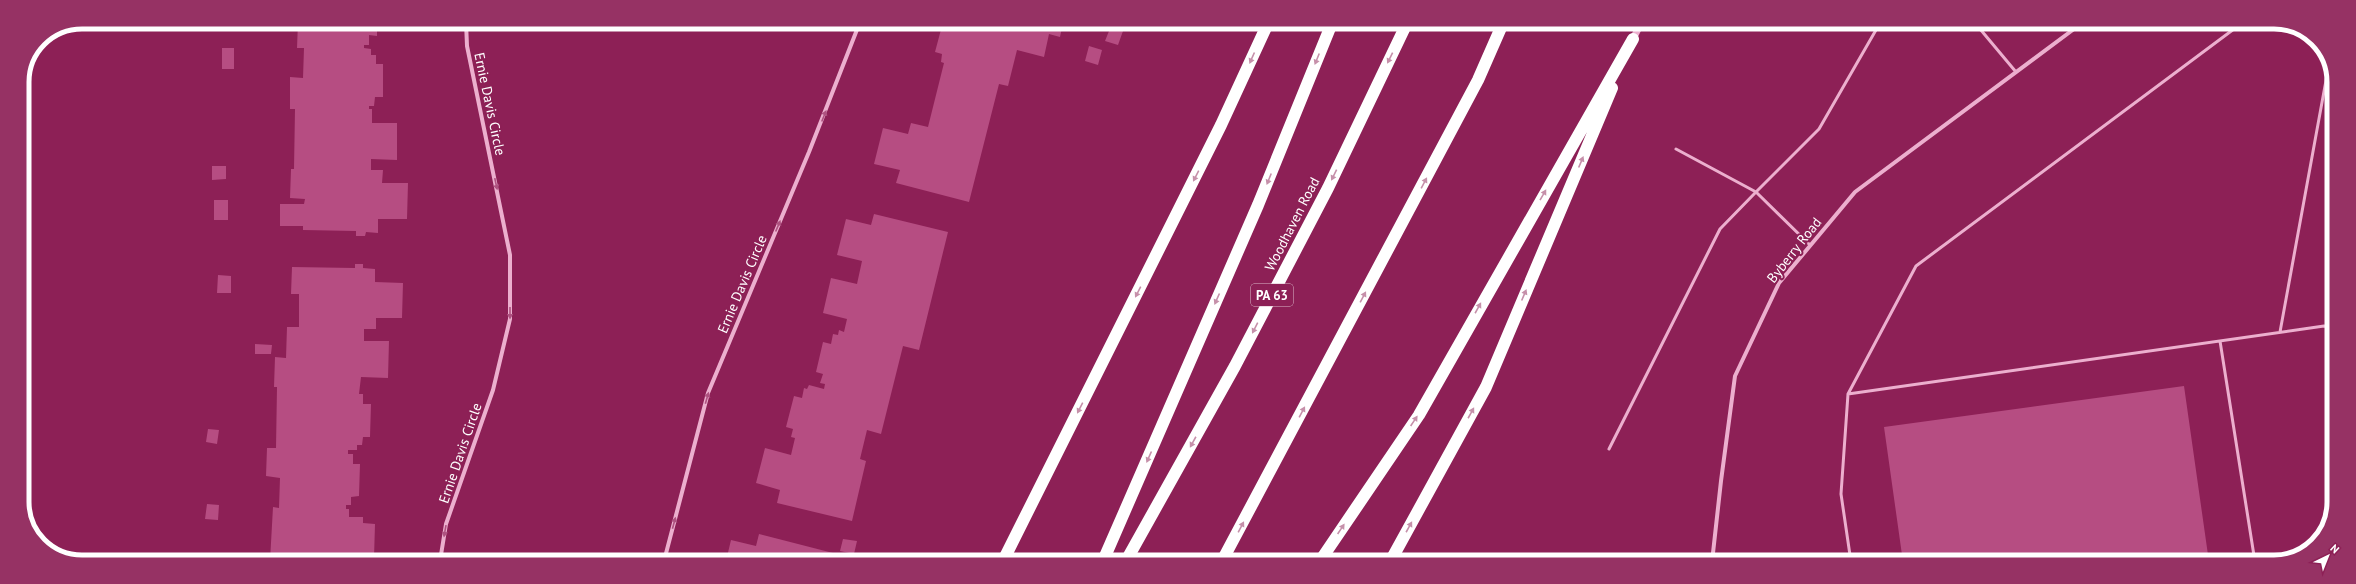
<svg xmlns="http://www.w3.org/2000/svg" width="2356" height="584" font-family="'PT Sans',sans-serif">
<rect width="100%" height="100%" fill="#8d2056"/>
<path fill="#b64d82" d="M298,22H377V36L369,35V45H364V48L371,49V55H376V64H383V97H375L374,106H369V109H372V123H397V160L371,159V170H383L382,183H408L407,219H378V233L366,232L365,236H356V231L303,230V226H280V204H304L305,199L290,198L291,169H294L295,109H290V77L303,78L304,48H297Z
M943,22L1063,23L1060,37L1049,34L1044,57L1017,50L1008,86L999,84L969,202L896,183L900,170L874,164L883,128L908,134L911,123L928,127L944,63L941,62L942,54L935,52Z
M1111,26L1123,31L1118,45L1105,41Z
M1089,46L1102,50L1098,65L1085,61Z
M222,48H234V69H222Z
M212,166H226V179L212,180Z
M214,200H228V220H214Z
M874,214L948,232L919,350L903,346L881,434L867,430L860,459L866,461L852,521L777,503L780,490L756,483L765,448L791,455L795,438L791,437L793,429L786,427L794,396L802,398L804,388L807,389L809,385L824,389L825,384L820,383L823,374L816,372L823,342L831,344L833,334L838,335L839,330L844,332L847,319L823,313L831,278L857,284L862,261L837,255L846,219L871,225Z
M355,264H363V268L375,269V282L403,283L402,318H376V329H364V341H389L388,378L361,377L359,394H363V404H371L370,437H363L362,445H357V450H348V454H353V464H360L359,496L351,497V505H346V509H349V517H363V523L375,524L374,558H345V561H270L273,507L279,508L280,478L266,476L267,448H276L277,387H274L275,357L286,358L287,327H299V294H291L292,267L355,268Z
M218,275L231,276V293H217Z
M255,344L272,345L271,354H255Z
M2184,386L2209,562H1903L1884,427Z
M208,429L219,430L217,444L206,442Z
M207,504L219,505L218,520L205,519Z
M759,534L833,553L831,561H726L731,540L756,546Z
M843,539L857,541L854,554L840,551Z"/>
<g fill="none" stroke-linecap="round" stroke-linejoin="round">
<path stroke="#ecafce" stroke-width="3" d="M1975,23L2016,72
M2242,23L1916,266L1848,394L2324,326L2333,328
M1810,245L1756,192L1819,129L1880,23
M2280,332L2327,75L2324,54
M2220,341L2255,562
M1848,394L1841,494L1851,562
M1609,449L1720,229L1756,192L1676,149"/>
<path stroke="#ecafce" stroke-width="4" d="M440,561L446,524L493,390L510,319V255L467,46L466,22
M664,561L708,393L809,152L860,22
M1712,562L1721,481L1735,376L1779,283L1855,192L2082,23"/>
<path stroke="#ecafce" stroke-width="7" d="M1633,39L1641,23"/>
<path stroke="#fff" stroke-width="12" d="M1003,561L1221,125L1268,23
M1103,561L1258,205L1332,23
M1126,561L1235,366L1328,188L1407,23
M1222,561L1478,80L1503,23
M1320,561L1419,415L1633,39
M1390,562L1486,387L1612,88"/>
</g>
<defs><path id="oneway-solid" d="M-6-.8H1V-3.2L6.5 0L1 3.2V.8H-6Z"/></defs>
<g fill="#c690aa">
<use href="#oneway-solid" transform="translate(1252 58) rotate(114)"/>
<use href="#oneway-solid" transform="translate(1390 58) rotate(116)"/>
<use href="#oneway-solid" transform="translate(1317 59) rotate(112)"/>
<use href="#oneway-solid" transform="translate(1581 162) rotate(-67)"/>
<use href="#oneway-solid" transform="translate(1334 175) rotate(116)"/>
<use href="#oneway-solid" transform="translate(1196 176) rotate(117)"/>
<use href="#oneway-solid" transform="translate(1269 179) rotate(112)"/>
<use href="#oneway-solid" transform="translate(1424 183) rotate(-62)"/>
<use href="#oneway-solid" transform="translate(1543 195) rotate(-60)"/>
<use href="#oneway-solid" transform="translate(1138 292) rotate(117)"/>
<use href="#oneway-solid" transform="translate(1524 295) rotate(-67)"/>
<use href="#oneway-solid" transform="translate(1363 297) rotate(-62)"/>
<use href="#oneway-solid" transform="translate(1217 299) rotate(114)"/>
<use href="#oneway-solid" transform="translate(1478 308) rotate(-61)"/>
<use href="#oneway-solid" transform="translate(1255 328) rotate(117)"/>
<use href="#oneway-solid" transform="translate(1080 408) rotate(117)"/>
<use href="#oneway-solid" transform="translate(1302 412) rotate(-62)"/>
<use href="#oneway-solid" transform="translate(1471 413) rotate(-61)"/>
<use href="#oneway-solid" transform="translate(1414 421) rotate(-56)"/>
<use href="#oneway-solid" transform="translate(1193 442) rotate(119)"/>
<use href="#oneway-solid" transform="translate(1149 457) rotate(114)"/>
<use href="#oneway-solid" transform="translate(1241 527) rotate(-62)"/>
<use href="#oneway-solid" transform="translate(1409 527) rotate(-61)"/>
<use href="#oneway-solid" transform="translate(1341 529) rotate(-56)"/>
</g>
<g fill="#ae5280">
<use href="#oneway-solid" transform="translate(824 116) rotate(-68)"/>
<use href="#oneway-solid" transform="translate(496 184) rotate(78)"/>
<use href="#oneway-solid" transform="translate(778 226) rotate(-67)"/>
<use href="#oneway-solid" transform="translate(510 313) rotate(90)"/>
<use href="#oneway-solid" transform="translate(707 398) rotate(-74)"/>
<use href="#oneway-solid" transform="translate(674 523) rotate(-75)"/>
<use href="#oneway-solid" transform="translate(445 531) rotate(100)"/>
</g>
<g text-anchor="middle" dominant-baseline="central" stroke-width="4" stroke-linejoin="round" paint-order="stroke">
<rect fill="#8d2056" stroke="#ddbccc" stroke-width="1" x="1251" y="284" width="42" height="22" rx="3"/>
<g font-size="13" font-weight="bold" fill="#fff">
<text x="1272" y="295">PA 63</text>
</g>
<g font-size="14" fill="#fff" stroke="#8d2056">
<text transform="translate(490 104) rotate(78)">Ernie Davis Circle</text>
<text transform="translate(1292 224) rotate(-63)">Woodhaven Road</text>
<text transform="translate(1794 250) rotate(-52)">Byberry Road</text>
<text transform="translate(742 284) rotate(-67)">Ernie Davis Circle</text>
<text transform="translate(460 453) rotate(-71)">Ernie Davis Circle</text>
</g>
</g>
<path d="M0 0H2356V584H0ZM82 29H2274A53 53 0 0 1 2327 82V502A53 53 0 0 1 2274 555H82A53 53 0 0 1 29 502V82A53 53 0 0 1 82 29Z" fill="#963264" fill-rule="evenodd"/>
<path fill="none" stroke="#fff" stroke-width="5" d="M82 29H2274A53 53 0 0 1 2327 82V502A53 53 0 0 1 2274 555H82A53 53 0 0 1 29 502V82A53 53 0 0 1 82 29Z"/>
<g transform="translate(2328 556) rotate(43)" stroke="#8d2056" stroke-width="3" paint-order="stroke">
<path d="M0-3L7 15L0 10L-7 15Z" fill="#ffffff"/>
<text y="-6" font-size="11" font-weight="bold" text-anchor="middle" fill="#ffffff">N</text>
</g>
</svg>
